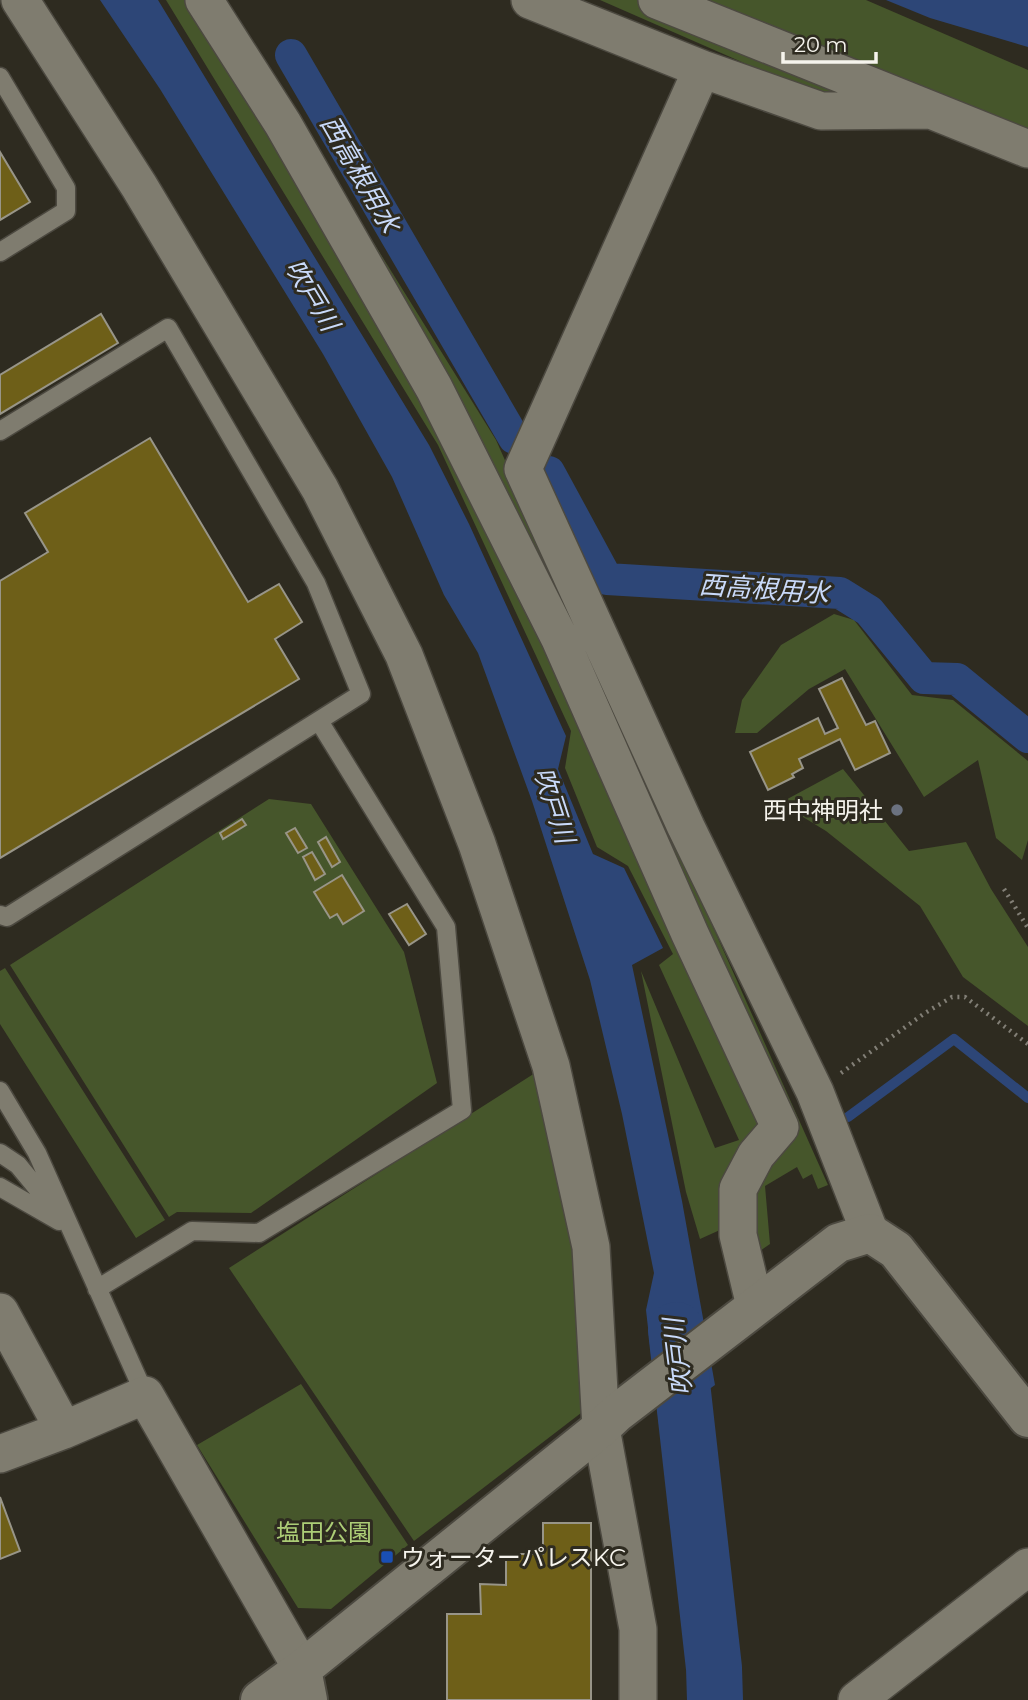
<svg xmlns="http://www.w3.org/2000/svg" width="1028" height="1700" font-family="Montserrat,'Noto Sans JP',sans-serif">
<rect width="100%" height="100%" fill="#2e2b20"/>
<path fill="#46562b" d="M166,0H223L496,440L828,1185L818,1189L812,1174L803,1179L797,1167L765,1186L770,1244L733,1270L731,1225L700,1239L686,1192L641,971L715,1148L739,1140L659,965L673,954L628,866L597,847L565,768L571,731L438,445Z
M600,0H866L1028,70V135L810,92Z
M834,614L854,620L912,695L953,700L1028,761V840L1022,860L996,838L978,760L924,797L845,669L809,689L757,733H735L742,700L781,645Z
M843,769L909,851L966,842L991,889L1028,947V1026L963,977L920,906L826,831L780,803Z
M269,799L311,804L404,952L437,1083L251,1213L177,1212L169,1217L10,965Z
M5,968L165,1220L136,1238L0,1024V971Z
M535,1073L576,1246L589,1399L581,1413L414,1541L229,1268Z
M301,1384L408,1545L331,1609L298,1608L197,1445Z"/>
<path fill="#2d4677" d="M100,0H158L429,445L469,524L566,736L558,769L593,854L624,868L663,948L632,965L682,1201L715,1385L659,1425L646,1310L654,1273L622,1114L590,980L532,801L478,653L444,595L392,477L323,354L160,89Z
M886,0H1028V47L930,18Z"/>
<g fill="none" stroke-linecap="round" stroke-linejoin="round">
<path stroke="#2d4677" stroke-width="10" d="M848,1117L954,1039L1028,1098"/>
<path stroke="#2d4677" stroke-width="32" d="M291,55L514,438
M549,472L607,579L840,593L869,611L924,678L957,679L1028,737"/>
<path stroke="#2d4677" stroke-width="56" d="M676,1330L714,1668L715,1700"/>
</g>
<path fill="#6e5f18" stroke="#989588" stroke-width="2" d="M0,152L30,202L0,220Z
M101,314L118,343L0,414V375Z
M150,438L248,602L279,584L302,622L275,639L299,679L0,858V581L48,552L25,513Z
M842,678L866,725L875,721L890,753L855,770L840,739L799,759L803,768L792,774L794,777L768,790L750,752L818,718L825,734L838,728L819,689Z
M242,819L246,825L223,839L220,833Z
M295,828L307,848L298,853L286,833Z
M326,837L340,862L332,867L318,842Z
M312,852L325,874L315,880L303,857Z
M342,875L364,911L343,924L337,914L330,918L314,892Z
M407,904L426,934L409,945L389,914Z
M0,1497L20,1551L0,1559Z
M543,1523H591V1700H447V1614H481L480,1584L506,1585V1554H543Z"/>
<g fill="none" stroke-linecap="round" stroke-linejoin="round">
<g stroke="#4c4940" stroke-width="21">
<path id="service" d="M0,77L66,188V211L0,252
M0,431L168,328L316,583L361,694L7,917L0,915
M0,1091L37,1153L145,1395
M0,1153L18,1165L55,1210
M0,1187L59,1221
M97,1289L192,1231L259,1233L462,1110L446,927L319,721"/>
</g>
<g stroke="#4c4940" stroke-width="40">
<path id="minor" d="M20,0L139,186L320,489L404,655L477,844L551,1066L591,1247L601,1428L638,1629V1700
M204,0L283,124L434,388L560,639L690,934L780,1127L756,1155L738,1189V1235L755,1306
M530,0L702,69
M657,0L1028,149
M870,1233L815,1092L686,827L523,469L702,69L821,111L930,110
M0,1312L64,1430
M0,1454L64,1430L145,1395L302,1669
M857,1700L1028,1567"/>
</g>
<g stroke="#4c4940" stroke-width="42">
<path id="tertiary" d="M260,1700L302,1669
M308,1700L302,1669L601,1428L617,1413L838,1243L870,1233L896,1250L1028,1418"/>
</g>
<path stroke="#827f76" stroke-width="4.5" stroke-dasharray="2 5" stroke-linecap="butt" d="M1004,889L1028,928
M841,1073L925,1013L952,997H965L1028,1044"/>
<use href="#service" stroke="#7f7c6f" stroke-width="18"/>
<use href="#minor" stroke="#7f7c6f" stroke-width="37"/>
<use href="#tertiary" stroke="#7f7c6f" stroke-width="38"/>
</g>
<circle fill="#6b7280" stroke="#2e2b20" stroke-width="2.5" cx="897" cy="810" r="7"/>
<rect fill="#1a4fb4" stroke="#2e2b20" stroke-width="2.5" x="380" y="1550" width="14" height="14" rx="3.5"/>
<g text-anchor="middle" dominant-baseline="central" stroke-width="6" stroke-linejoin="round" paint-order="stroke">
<g font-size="24" fill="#f6f4ed" stroke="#2e2b20" text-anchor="end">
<text x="883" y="810">西中神明社</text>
<text x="401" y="1557" text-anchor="start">ウォーターパレスKC</text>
</g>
<g font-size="24" fill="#accd76" stroke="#2e2b20">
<text x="324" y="1532">塩田公園</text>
</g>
<g font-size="26" font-style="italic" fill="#c9dafa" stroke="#2e2b20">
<text transform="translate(360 174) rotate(60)">西高根用水</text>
<text transform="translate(312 295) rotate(59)">吹戸川</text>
<text transform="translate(764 589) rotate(4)">西高根用水</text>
<text transform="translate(554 805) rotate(72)">吹戸川</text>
<text transform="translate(678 1357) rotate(-97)">吹戸川</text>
</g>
</g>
<path d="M783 52v10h93v-10" fill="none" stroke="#f6f4ed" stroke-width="3.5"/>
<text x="794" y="52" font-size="21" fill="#f6f4ed" stroke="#2e2b20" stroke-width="5" paint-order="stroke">20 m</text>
</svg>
